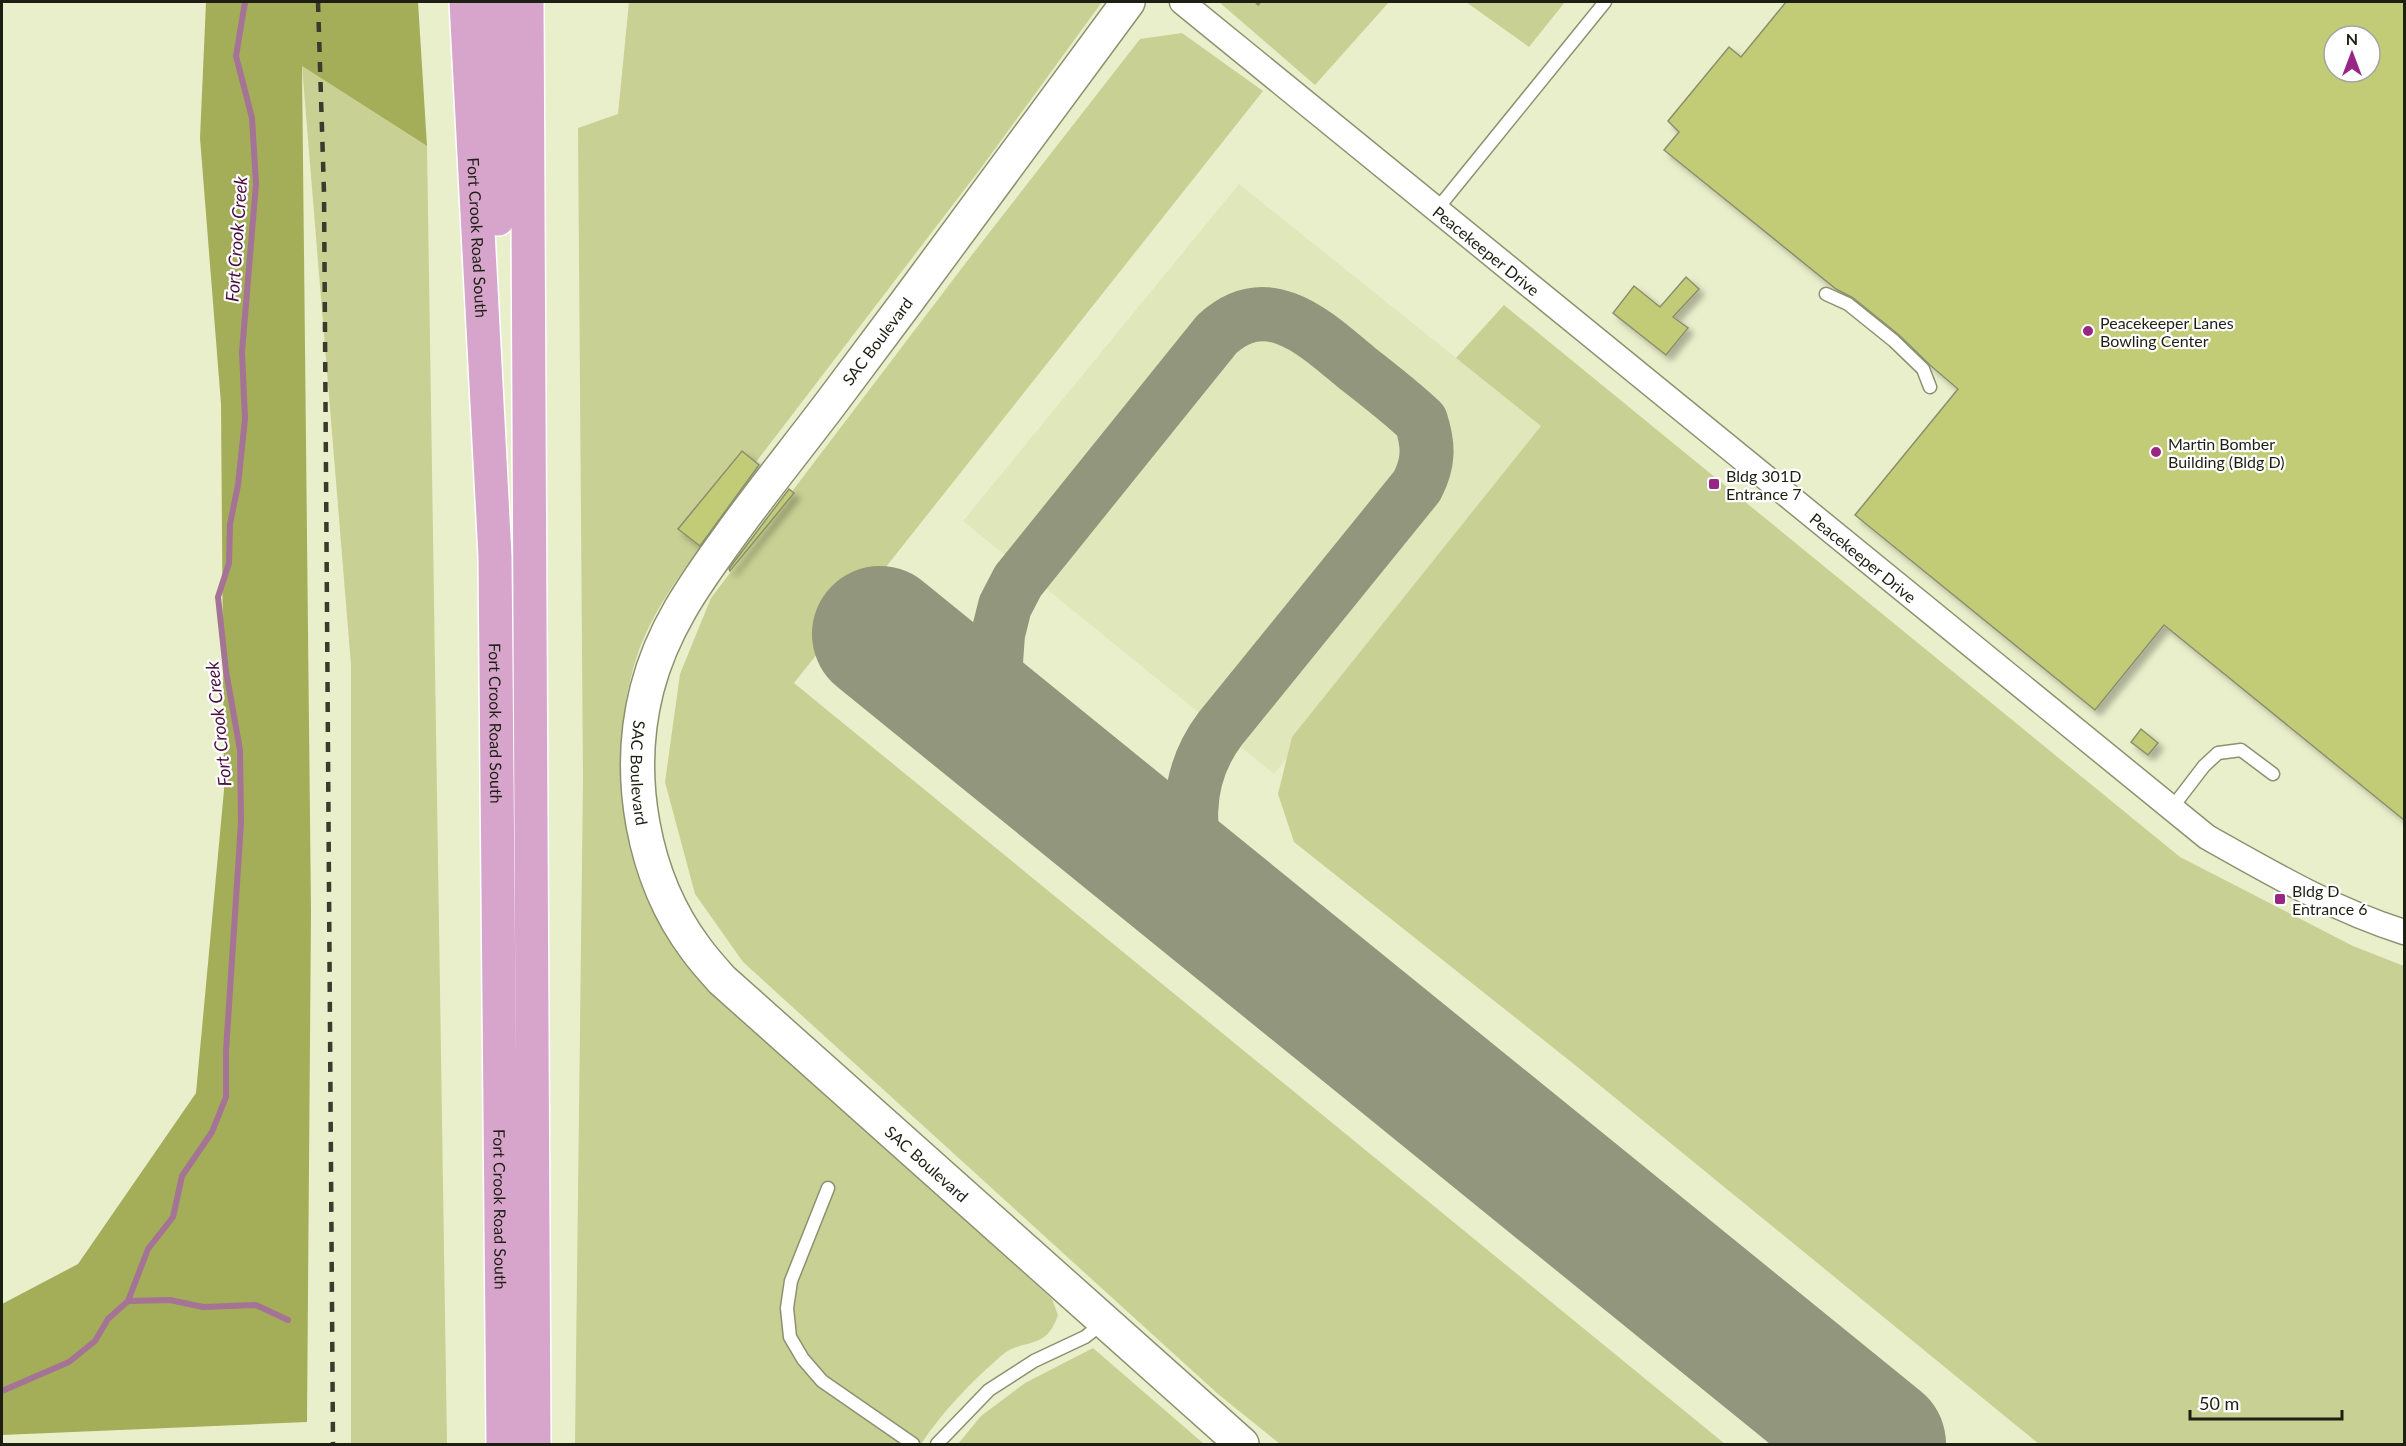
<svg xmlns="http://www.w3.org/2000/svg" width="2406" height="1446" font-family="Lato,sans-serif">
<defs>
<filter id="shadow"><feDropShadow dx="5.5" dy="5.5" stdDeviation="3" flood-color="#0004"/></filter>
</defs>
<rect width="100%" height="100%" fill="#eaefcb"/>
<path fill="#e0e7bb" d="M1239,184L1551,434L1274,774L963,521Z"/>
<path fill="#c8d093" d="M629,2H1102L981,168L756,462L741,451L679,528L701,547C676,579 650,617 637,656C611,735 615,844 656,917C673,948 697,973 721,998L1052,1299L1058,1315C1046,1352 1023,1337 1001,1356C971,1382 943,1411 921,1444H575L583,779L578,128L618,114Z
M1219,2H1389L1315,85Z
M1466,2H1565L1529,47Z
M1182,33L1263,91L794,683L1725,1444H1280L1218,1394L743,962L695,894L665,782L680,674L711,598L968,260L1140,39Z
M302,66L427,146L447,1444H351V665Z
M1504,305L2180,857L2353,946L2404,966V1444H2039L1570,1061L1294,842L1278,794L1292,737L1541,426L1456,358Z
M1093,1348L1204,1444H958L981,1416L1025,1383Z"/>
<path fill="#a4ae59" d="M206,2H418L427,146L302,66L311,912L307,1422L2,1435V1304L78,1264L196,1093L224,790L221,404L200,138Z"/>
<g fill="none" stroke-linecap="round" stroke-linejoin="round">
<path stroke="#a47395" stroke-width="6" d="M128,1301L170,1300L203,1307L256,1305L288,1320
M2,1391L69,1362L95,1341L108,1319L128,1301L148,1249L173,1217L182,1176L212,1132L226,1097V1051L241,823L240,750L226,671L218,597L229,563L230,524L238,485L245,419L242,352L256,184L252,118L236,56L245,2"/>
<path stroke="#92967c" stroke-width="54" d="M1051,774L1022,737L1005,708L997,677L996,662L998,634L1005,606L1018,581L1217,334C1269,287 1316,334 1357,368C1379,385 1401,402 1421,421C1429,446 1429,463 1417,486L1220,729C1184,777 1181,843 1215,894C1224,907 1234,919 1244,930"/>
<path stroke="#92967c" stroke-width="136" d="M880,634L1878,1444"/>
</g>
<path fill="#c2cc76" stroke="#8b8f6e" stroke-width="1.5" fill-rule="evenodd" filter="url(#shadow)" d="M1786,2H2404V820L2164,625L2095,710L1855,515L1958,389L1931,366L1899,335L1853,298L1836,289L1664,150L1679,132L1668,121L1729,47L1741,57ZM2334,36H2370V72H2334Z
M1686,277L1699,289L1673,317L1688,328L1666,355L1613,313L1634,286L1660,307Z
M742,451L759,465L700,546L678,529Z
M789,489L794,493L730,571L729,569L731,566Z
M2141,729L2158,743L2148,755L2131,742Z"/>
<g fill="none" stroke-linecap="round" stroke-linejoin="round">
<g stroke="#8c916f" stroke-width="15">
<path id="lane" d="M1438,208L1605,2
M1826,294L1848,304L1894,341L1923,369L1930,387
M2171,809L2204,766L2218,753L2241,750L2273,774
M828,1188L791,1281L787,1308L790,1337L803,1359L822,1381L913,1444
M937,1444L989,1390L1034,1361L1085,1337L1103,1323"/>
</g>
<g stroke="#8c916f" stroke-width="27">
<g id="street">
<path id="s1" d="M1182,2L2207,837C2271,873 2334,910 2404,932"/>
</g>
</g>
<g stroke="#8c916f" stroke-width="36">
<g id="secondary">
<path id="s2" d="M1128,2C1030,136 931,270 831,403C797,448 762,491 729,537C694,585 662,630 647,689C625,775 642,877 696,949C704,960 713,970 722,980L1242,1444"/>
</g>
</g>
<g stroke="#fff" stroke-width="36">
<g id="primary">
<path id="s3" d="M466,2L495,556L503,1444"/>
<path d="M497,2L498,219"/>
<path d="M527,2L534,1444"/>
</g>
</g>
<path stroke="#92957b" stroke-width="4" stroke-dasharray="4.5 4.5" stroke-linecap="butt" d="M1257,5L1259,2"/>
<use href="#lane" stroke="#fff" stroke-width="12"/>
<use href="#street" stroke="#fff" stroke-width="24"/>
<use href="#secondary" stroke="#fff" stroke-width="33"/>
<use href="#primary" stroke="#d7a5cc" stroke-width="33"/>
<path stroke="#393c2c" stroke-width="4.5" stroke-dasharray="10 10" stroke-linecap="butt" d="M318,2L324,193L333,1444"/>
</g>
<g fill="#982685" stroke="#fff" stroke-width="2">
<circle cx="2088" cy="331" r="6"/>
<circle cx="2156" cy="452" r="6"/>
<rect x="1708" y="478" width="12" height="12" rx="3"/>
<rect x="2274" y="893" width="12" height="12" rx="3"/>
</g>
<g text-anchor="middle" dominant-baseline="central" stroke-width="4.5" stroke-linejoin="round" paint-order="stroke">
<g font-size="16" fill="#1d1f12" stroke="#fff">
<text stroke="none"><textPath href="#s3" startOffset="236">Fort Crook Road South</textPath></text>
<text stroke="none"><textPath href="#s1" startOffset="393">Peacekeeper Drive</textPath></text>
<text transform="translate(877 341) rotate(-53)">SAC Boulevard</text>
<text stroke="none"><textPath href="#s1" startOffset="879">Peacekeeper Drive</textPath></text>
<text stroke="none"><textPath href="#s3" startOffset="722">Fort Crook Road South</textPath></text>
<text stroke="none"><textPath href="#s2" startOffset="926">SAC Boulevard</textPath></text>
<text stroke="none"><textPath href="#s2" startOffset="1430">SAC Boulevard</textPath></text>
<text stroke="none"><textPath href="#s3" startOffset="1208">Fort Crook Road South</textPath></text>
</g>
<g font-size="16" fill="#1d1f12" stroke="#fff" text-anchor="start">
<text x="2100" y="322">Peacekeeper Lanes<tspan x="2100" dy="18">Bowling Center</tspan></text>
<text x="2168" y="443">Martin Bomber<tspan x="2168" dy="18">Building (Bldg D)</tspan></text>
<text x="1726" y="475">Bldg 301D<tspan x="1726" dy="18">Entrance 7</tspan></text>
<text x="2292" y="890">Bldg D<tspan x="2292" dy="18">Entrance 6</tspan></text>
</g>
<g font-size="18" font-style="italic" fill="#4c0d41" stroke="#fff">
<text transform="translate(236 239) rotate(-86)">Fort Crook Creek</text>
<text transform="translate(218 724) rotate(-96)">Fort Crook Creek</text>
</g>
</g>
<rect width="2406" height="1446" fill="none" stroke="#1d1f12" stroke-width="6"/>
<g transform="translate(2352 54)"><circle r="28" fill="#ffffff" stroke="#a5a5a0" stroke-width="1.5"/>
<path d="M0-4.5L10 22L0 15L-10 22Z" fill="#982685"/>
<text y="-9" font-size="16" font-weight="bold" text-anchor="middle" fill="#1d1f12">N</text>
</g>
<path d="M2190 1410v9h152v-9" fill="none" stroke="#1d1f12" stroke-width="3"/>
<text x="2199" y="1410" font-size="18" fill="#1d1f12" stroke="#ffffff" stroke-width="4.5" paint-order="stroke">50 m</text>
</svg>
